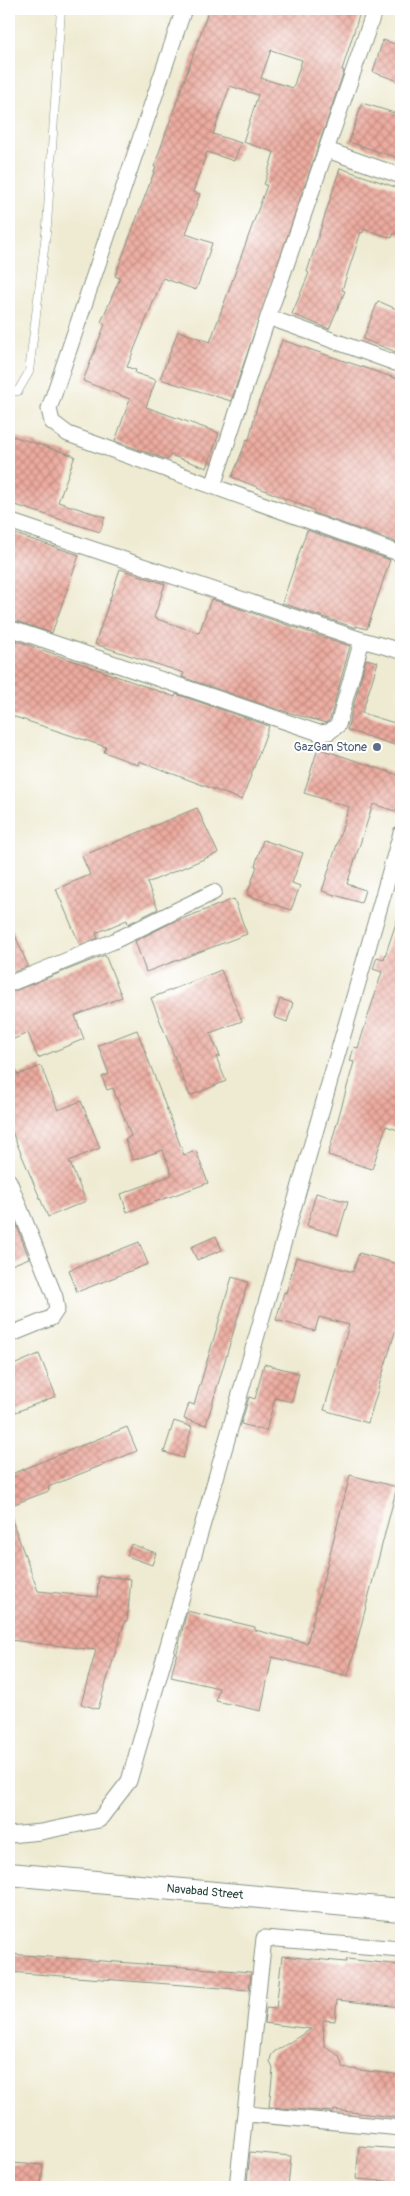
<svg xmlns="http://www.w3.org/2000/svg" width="410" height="2196" font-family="Pangolin,sans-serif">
<defs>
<pattern id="building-cross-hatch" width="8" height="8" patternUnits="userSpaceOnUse" patternTransform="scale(1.25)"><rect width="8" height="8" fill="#edaa9f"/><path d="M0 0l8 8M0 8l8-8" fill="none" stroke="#bf8c82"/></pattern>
</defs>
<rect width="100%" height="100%" fill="#fff"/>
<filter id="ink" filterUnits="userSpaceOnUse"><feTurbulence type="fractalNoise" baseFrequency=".02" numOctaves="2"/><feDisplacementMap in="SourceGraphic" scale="10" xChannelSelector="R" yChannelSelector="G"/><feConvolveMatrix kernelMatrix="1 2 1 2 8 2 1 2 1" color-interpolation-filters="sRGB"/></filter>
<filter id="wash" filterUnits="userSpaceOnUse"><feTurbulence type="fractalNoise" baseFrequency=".0096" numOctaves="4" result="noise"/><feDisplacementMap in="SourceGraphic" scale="20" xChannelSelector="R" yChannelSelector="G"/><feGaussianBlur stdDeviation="1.12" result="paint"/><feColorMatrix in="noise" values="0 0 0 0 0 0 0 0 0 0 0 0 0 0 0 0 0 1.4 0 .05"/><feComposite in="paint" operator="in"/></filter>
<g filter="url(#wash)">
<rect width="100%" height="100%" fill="#efebd3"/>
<g id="blocks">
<path fill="url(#building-cross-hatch)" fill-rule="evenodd" d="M209,9H361L342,70L344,71L231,401L160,379L178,331L210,342L267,185H264L274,152L243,142L258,95L230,86L213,134L241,143L234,161L207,152L193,192L200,194L186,234L212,243L202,274L196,290L163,278L127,367L136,370L135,373L156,380L146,407L219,433L207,468L170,455L168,460L115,441L130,399L83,381L105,324L101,322L120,278L115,276L156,167H154ZM271,50L302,60L293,88L261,78Z
M383,40L401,46V82L373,72Z
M362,103L401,115V159L349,142Z
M340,168L401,189V236L394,233L392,238L364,229L363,233L361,232L342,290L345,291L329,329L292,314L309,273L307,272Z
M378,301L401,311V354L363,339Z
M282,340L401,380V544L314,513V510L232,477L247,439L249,440L256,410Z
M9,435L75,456L58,502L105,517L100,532L9,503Z
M307,530L390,560L367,629L356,626V628L282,603Z
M9,532L79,555L52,633L9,619Z
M120,569L165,584L154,618L199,633L211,599L350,646L330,719L326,723L276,709L182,677L184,673L95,644Z
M9,638L175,697L176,694L269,726L242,800L139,761L138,765L104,752L106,747L9,715Z
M366,659L378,662L362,713L401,725V747L347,730Z
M318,748L401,776V813L373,804L347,884L365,890L361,903L322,891L349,807L304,793Z
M197,808L218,853L147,883L158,909L128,924L127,920L96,933L98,938L80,945L56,889L90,875L82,856Z
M263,840L303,853L292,883L300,886L291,910L247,895L257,866H255Z
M234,899L247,934L146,972L135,941L171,923Z
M399,914H401V1131L386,1126L372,1169L328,1155L354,1062L350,1061L354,1047L358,1048L382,972L373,969L377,957L384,959Z
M9,921L28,966L9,974Z
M105,955L122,997L75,1016L84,1039L38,1058L28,1033L9,1041V993Z
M221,970L242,1021L210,1033L220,1056L216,1057L226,1081L190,1096L151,998Z
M280,999L293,1003L287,1022L274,1017Z
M137,1030L184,1155L196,1151L208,1183L127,1212L121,1194L172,1175L163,1150L133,1160L125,1139L131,1136L113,1088L107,1090L102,1077L109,1074L98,1045Z
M9,1052L18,1075L41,1066L58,1110L81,1101L100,1148L69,1161L86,1201L48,1217L9,1125Z
M316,1193L348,1202L338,1235L307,1226Z
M9,1206L29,1258L9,1266Z
M216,1236L222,1250L197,1260L191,1247Z
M139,1242L148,1264L77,1292L69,1270Z
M359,1253L401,1265V1312L368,1423L324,1410L349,1325L319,1317L315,1331L276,1320L284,1292L286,1293L296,1257L353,1272Z
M232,1277L248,1282L206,1425L184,1419L189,1403L194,1405Z
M39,1354L56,1396L16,1412L9,1394V1367Z
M264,1364L299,1373L292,1402L275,1398L266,1431L241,1424L249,1397L255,1399Z
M174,1421L192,1427L183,1458L164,1452Z
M127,1427L137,1451L48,1487L49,1491L9,1506V1475Z
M350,1475L397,1487L348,1676L272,1657L261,1711L216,1701L219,1688L171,1677L187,1611L255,1627V1630L307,1643Z
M10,1515L38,1591L97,1597L99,1576L131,1579L127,1621H125L98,1709L81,1704L96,1650L10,1640L11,1613H9Z
M131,1544L156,1553L152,1565L127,1556Z
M9,1954L251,1972L249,1990L9,1972Z
M282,1956L346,1962L347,1959L401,1965V2007L337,2000L335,2021L323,2020L324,2045L339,2056L343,2068L401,2075V2118L334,2110V2112L269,2107L273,2069L270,2061L271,2056L274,2052L311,2029L264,2023L266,2008L276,2009Z
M359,2146L401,2149L399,2182L356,2179Z
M250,2152L291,2156L288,2187L247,2183Z
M9,2163L43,2165L41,2187H9Z"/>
</g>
</g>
<g filter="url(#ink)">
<use href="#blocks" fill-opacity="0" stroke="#879484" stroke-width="1"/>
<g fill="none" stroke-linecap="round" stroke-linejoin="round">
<g stroke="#879484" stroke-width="9">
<path id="lane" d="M9,392L18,391L29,372L47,225L61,9"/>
</g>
<g stroke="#879484" stroke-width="17">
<path id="street" d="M184,9L49,409L52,422L68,434L401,554
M327,150L401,176
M268,317L401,365
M213,486L268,317L375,9
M9,521L362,640L401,651
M9,628L319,733L329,732L338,725L362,640
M9,984L114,941L214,892
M9,1181L55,1297L57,1309L51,1318L9,1335
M9,1835L41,1832L99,1820L129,1781L401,833
M247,2114L401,2128
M237,2187L264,1938L401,1949"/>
</g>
<g stroke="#879484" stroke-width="24">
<path id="secondary" d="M9,1874L401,1910"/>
</g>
<use href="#lane" stroke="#fff" stroke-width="8"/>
<use href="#street" stroke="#fff" stroke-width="15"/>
<use href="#secondary" stroke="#fff" stroke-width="22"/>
</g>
</g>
<circle fill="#5c6f8a" stroke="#fff" stroke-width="2" cx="377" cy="747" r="5"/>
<g text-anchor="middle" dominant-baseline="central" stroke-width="4" stroke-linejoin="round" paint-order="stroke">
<g font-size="12" fill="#4e5e75" stroke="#fff" text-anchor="end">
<text x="367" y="747">GazGan Stone</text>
</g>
<g font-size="12" fill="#1f3d34" stroke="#fff">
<text transform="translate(205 1892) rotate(5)">Navabad Street</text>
</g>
</g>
<rect width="410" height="2196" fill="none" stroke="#fff" stroke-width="30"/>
</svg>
